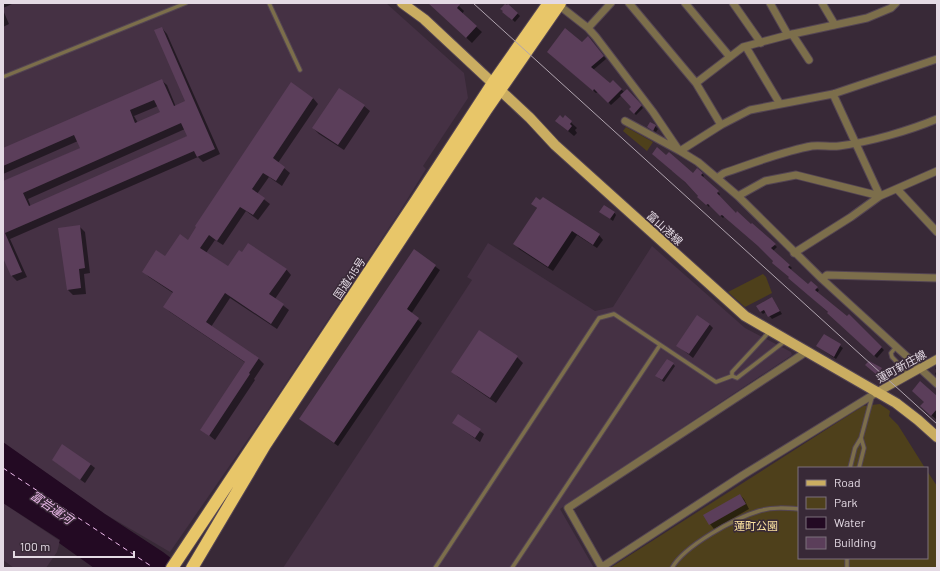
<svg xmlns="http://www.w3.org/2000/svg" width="940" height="571" font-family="Barlow,'Noto Sans JP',sans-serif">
<rect width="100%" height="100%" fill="#382937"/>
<path fill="#453144" d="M3,3H386L464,73L468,98L423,166L426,169L400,211L264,416L170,552L105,514L3,443Z
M488,243L595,311L613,307L652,246L745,328L791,352L792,355L560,509L594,568H283L472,280L467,277Z
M3,503L60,541L57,552L46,568H14L3,560Z"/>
<path fill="#4e401b" d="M626,127L653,142L647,151L623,131Z
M763,274L766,277L772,293L745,307L728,292Z
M880,404L890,411L889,416L898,425L925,468H799V558H927V471L937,486V568H610L863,406Z"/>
<path fill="#230a23" d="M3,442L105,514L163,552L184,568H94L59,543L60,540L3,503Z"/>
<path fill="#0007" fill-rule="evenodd" d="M3,3H12V4L3,8Z
M429,3H456L464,11L462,14L482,32L472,43Z
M3,10L9,24L3,27Z
M517,13L520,16L515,22L506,14Z
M162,28L167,34L220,154L203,162L198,157L10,239L27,277L17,281L12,276L3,255V182L81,148L78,141L3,174V149L161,80L167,85L176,107L186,102ZM158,106L161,113L138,123L134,116ZM185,129L188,136L31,207L28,199Z
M591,40L606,59L593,70L610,84L613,81L625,93L627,91L643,108L636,115L630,109L632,107L622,95L611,105L598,92L596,93L551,55Z
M313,98L318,104L278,163L290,173L282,186L269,177L257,194L270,204L258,220L246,211L223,245L215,240L206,253L228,268L286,269L291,275L275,299L289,310L277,329L230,298L211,327L258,358L264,364L254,379L255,380L215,440L201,429L246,363L170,312L164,307L173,293L149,277L143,271L165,258L188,241Z
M364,106L370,111L344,150L319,134L313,128Z
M565,117L577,128L575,130L577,133L574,136L562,126L563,119Z
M655,126L658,129L656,132L648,127Z
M653,154L666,156L693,174L702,173L704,176L702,178L720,194L719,196L736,214L751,225L752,224L777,247L773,251L792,268L790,270L808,286L817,288L819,290L817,293L847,318L849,316L884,350L877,358L790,277L762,247L725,216L723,218L710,205L709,207L673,170L672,171Z
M532,204L599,235L603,240L597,248L577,235L553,271L519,249L515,244L538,209Z
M600,212H614L616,215L613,221Z
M79,226L85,232L90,273L84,274L86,294L73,295L68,290Z
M414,251L440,270L411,314L422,323L338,446L300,419Z
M772,298L782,314L772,319L766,312L763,314L761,312Z
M709,324L713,328L693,358L677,345Z
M824,335L843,348L836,359L820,348Z
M517,357L523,363L496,403L458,377L453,372Z
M673,364L675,366L664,382L656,376Z
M937,367V376L935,374L937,370L935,368Z
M937,398V420L930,414Z
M458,415L484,434L480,442L453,423Z
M53,460L90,464L95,468L85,483Z
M740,495L744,499L749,509L714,529L710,524Z"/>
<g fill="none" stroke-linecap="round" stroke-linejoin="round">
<path stroke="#efbbed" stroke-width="1" stroke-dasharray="5 4" stroke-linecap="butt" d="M3,468L154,568"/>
</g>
<path fill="#5b3e5a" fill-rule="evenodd" d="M428,3H461L457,8L477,26L466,38Z
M505,4L507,5L508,4L518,13L512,20L502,12L503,11L500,9Z
M162,27L215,149L197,157L194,151L5,233L22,272L11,276L3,258V181L80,148L74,135L3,166V148L162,79L174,106L185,101L154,30ZM154,100L160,112L135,123L130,110ZM181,123L187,136L29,206L23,193Z
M565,28L582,42L588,36L604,56L591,67L610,83L613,80L622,89L608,103L594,89L593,91L547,52Z
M291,82L313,98L273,158L285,167L276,181L263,173L252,189L265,198L253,215L240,207L217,241L209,235L200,248L228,266L239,250L242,252L248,243L287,269L269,294L284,304L271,324L225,293L206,322L259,358L249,373L250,374L209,436L200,430L245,362L163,307L173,292L142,272L156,250L165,256L180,234L188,240L196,227L195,226Z
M339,88L365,105L338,145L312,128Z
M627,89L642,105L634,114L629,109L631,107L620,95Z
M560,115L563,118L565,115L572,121L570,124L572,126L568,131L555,121Z
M650,122L656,125L653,131L647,127Z
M657,147L666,155L669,152L693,173L697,168L703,173L701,175L719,191L717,193L736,213L737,211L751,224L752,223L776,244L771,248L790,265L788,267L808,284L811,281L818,287L815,290L847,316L849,314L882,347L874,356L827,313L828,312L788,278L789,277L772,263L773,261L758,246L722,215L720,216L708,204L706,205L697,197L698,196L685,182L652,154Z
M536,197L540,200L543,197L600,234L593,245L572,231L548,267L513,244L537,208L531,204Z
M604,205L615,212L610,219L599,212Z
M80,225L85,268L79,269L81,288L67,290L58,228Z
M414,249L436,265L407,309L419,318L334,443L299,419Z
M772,297L780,311L768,317L764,310L760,312L756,306Z
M697,315L710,324L689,354L676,346Z
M479,330L518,356L490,398L451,372Z
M824,334L841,344L834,357L816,346Z
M667,359L674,363L662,380L655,376Z
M869,361L882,368L877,375L865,365Z
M920,381L937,396V409L931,416L920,406L924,402L912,391Z
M458,414L481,429L475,438L452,423Z
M62,444L91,464L80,480L52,460Z
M740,494L746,504L709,525L703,515Z"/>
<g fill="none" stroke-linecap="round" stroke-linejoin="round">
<g stroke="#544553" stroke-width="5.5">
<path id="lane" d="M269,3L300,70
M3,77L186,3
M770,331L732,372V376L737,378L785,341
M896,347L891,353L892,357L908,374
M850,468L855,448L861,438L872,397
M859,468L864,448L861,438
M847,558V568
M435,568L599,318L614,314L716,382L732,376
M512,568L660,345
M672,568C684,546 735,518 759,511C772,507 786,508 799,509"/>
</g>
<g stroke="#544553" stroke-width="9">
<path id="street" d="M556,3L588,28L596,37L653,112L678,149
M629,3L696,83
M685,3L730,57
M733,3L761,43
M770,3L788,35
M822,3L835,25
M588,28L611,3
M792,34L809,60
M746,47L780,104
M833,94L880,196
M625,121L680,151L698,162L738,196L822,279L827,275L937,278
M721,125L750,110L833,94L937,59
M680,151L721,125L696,83L743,47L788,35L867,18L891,8L896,3
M717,178L724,173C751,164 783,151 812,146C821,145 830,147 839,146C870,142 908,131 937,119
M897,189L937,232
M738,196L765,181L796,175L880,196
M794,253L851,217L880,196L937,171
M822,279L937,384
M602,567L743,475L876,393
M602,568L568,508L806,352"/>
</g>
<g stroke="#544553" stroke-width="10">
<path id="secondary" d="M876,393L937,359"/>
</g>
<g stroke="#544553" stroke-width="12">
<path id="primary" d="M402,3L424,19L530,118L555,145L745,316L896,403L918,420L937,437"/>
</g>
<g stroke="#544553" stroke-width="14">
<path id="highway" d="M172,568L416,201L493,83L549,3
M192,568L265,445L486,110L560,3"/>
</g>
<use href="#lane" stroke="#7c6e4b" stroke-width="3.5"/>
<use href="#street" stroke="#7c6e4b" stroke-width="7"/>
<use href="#secondary" stroke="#a89258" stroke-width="8"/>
<use href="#primary" stroke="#caad61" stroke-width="10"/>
<use href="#highway" stroke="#e8c669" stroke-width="12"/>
<path stroke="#b0a4af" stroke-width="1" d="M473,3L937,424"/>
</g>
<g text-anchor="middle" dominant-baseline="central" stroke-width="3" stroke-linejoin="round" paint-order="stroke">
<g font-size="11" fill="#e4dae4" stroke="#382937">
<text transform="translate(665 228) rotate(42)">富山港線</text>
<text transform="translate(349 278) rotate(-56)">国道415号</text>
<text transform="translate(901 366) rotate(-29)">蓮町新庄線</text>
</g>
<g font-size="11" fill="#fbe19f" stroke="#382937">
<text x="756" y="525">蓮町公園</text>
</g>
<g font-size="12" font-style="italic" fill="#efbbed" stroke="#382937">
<text transform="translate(52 507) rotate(35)">富岩運河</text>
</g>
</g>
<rect width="940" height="571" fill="none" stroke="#e4dae4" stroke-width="8"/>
<rect x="798" y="467" width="130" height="92" fill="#382937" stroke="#7d707c"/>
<rect x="806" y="480" width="20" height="6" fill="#caad61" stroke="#7d707c"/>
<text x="834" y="487" font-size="12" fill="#e4dae4">Road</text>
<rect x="806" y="497" width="20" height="12" fill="#4e401b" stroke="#7d707c"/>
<text x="834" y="507" font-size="12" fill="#e4dae4">Park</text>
<rect x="806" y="517" width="20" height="12" fill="#230a23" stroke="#7d707c"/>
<text x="834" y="527" font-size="12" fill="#e4dae4">Water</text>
<rect x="806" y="537" width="20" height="12" fill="#5b3e5a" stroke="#7d707c"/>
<text x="834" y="547" font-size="12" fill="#e4dae4">Building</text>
<path d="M14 551v6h120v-6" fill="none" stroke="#e4dae4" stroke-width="2"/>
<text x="20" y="551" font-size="12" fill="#e4dae4" stroke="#382937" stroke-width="3" paint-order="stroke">100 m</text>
</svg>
